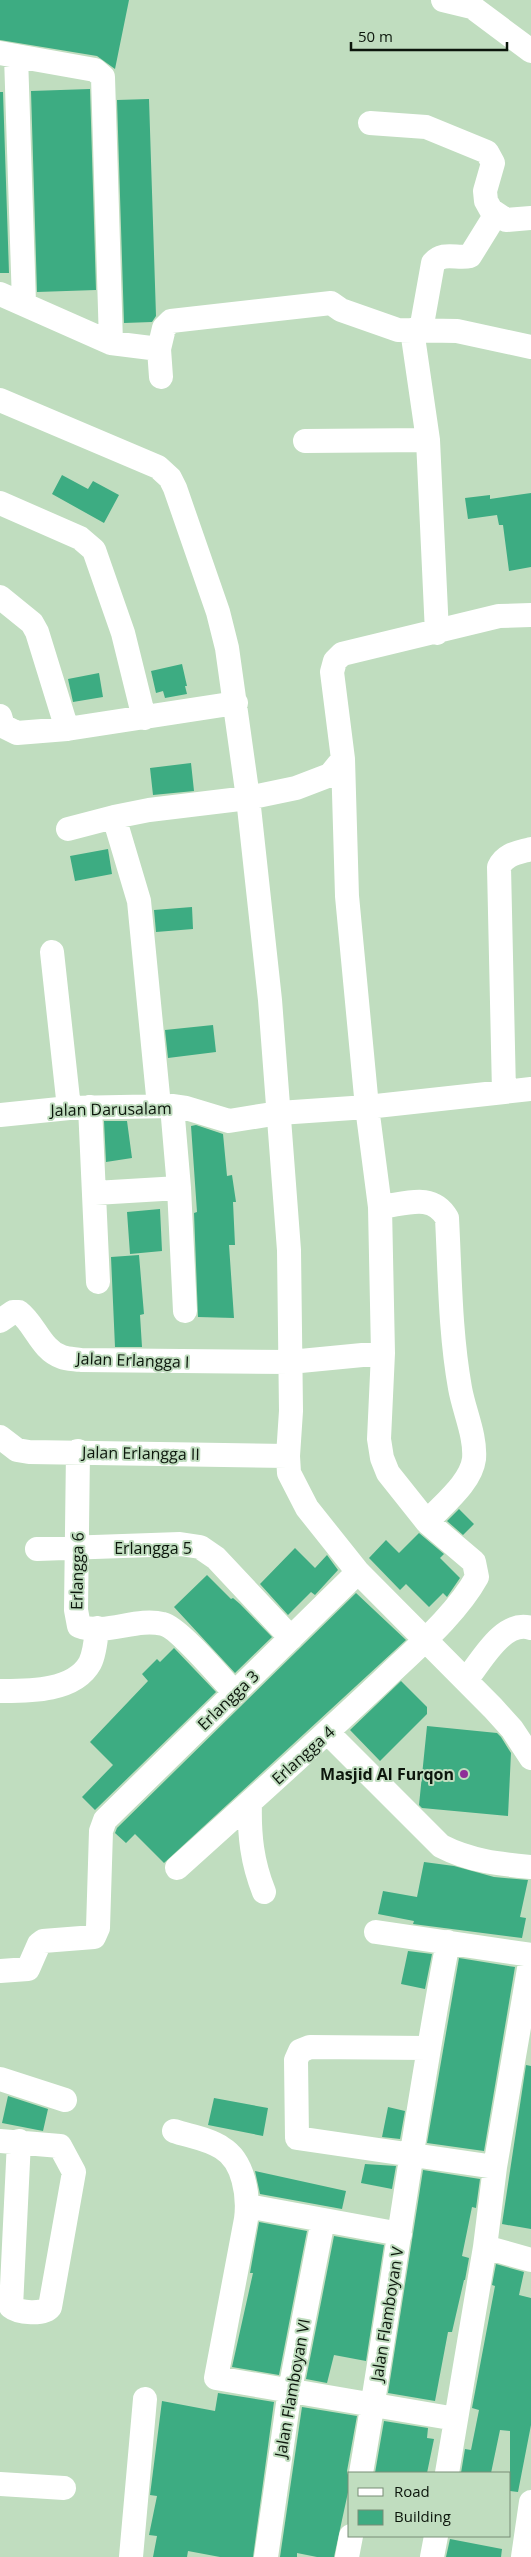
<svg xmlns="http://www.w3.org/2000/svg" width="531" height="2557" font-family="'Open Sans',sans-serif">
<rect width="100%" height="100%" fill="#c0ddbf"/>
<path fill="#3dac82" d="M0,0H129L115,69L97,56L0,40Z
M90,89L96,290L37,292L31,91Z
M0,92H3L9,273H0Z
M149,99L156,316L152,322L124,323L117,100Z
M62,475L88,489L93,481L119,495L104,523L52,494Z
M531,493V567L509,571L503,525H499L497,515L468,519L465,498L490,495V499Z
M182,664L187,686H185L187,694L165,698L163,691L156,693L151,671Z
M99,673L103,697L73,702L68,679Z
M191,763L194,791L153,795L150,768Z
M108,849L112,874L75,881L70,856Z
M192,907L193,929L156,932L154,910Z
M213,1025L216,1052L168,1058L165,1030Z
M104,1121H127L132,1158L106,1162Z
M196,1125L223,1134L227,1176L232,1175L236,1202H233L235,1245H229L234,1318L198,1317L194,1213L197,1212L191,1126Z
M160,1209L162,1251L130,1254L127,1212Z
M139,1255L144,1314L140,1315L142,1347H115L111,1257Z
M459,1509L474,1524L463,1535L447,1521Z
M419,1533L444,1554L440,1558L460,1578L447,1597L443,1593L429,1607L406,1584L400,1590L369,1558L386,1540L399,1553Z
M295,1548L315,1568L327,1555L338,1570L315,1595L311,1592L288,1615L260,1584Z
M207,1575L231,1599L233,1598L240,1604L272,1637L235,1673L174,1607Z
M356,1593L406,1640L164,1863L135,1834L126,1843L115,1833L117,1828Z
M174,1648L216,1692L95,1810L82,1797L113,1765L90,1742L148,1681L142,1674L157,1659L160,1662Z
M401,1681L427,1707V1714L380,1761L350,1730Z
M427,1726L497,1733L501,1737L511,1753L508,1816L422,1808L419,1805Z
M424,1862L454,1866L494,1877L528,1880L520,1917L526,1918L522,1938L413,1924L414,1921L378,1914L383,1891L417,1897Z
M408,1951L432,1954L425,1989L401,1984Z
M459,1958L515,1967L484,2151L427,2143Z
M526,2065L531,2066V2229L502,2224Z
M8,2096L48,2109L43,2131L2,2123Z
M214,2098L268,2108L263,2136L208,2125Z
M388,2107L405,2111L400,2139L382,2137Z
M365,2164L396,2166L392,2189L361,2183Z
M423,2170L480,2179L476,2208L472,2207L462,2256L469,2258L465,2280H464L452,2332H448L435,2401L388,2393Z
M255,2171L346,2191L342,2209L260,2194Z
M259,2222L307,2231L279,2375L232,2367L253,2273H250Z
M334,2236L384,2245L366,2361L334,2355L327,2383L306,2379Z
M496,2264L524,2272L519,2295L531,2298V2425L518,2492L510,2491V2431L500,2430L491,2473H461L465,2449L471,2450L479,2410L472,2408L495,2286L492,2285Z
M218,2393L274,2402L253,2557H220L188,2551L187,2557H153L157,2536L149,2535L157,2496L150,2495L162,2401L215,2411Z
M302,2407L357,2416L347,2471L350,2483L334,2557H317L297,2553V2557H280Z
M384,2421L428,2428L427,2438L434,2439L427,2473H375Z
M450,2539L502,2549L501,2557H446Z"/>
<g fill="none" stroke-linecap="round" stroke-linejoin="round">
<path stroke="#fff" stroke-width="24" d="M443,0L472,7L531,51
M0,53L95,70L103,77L111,343
M16,56L24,303
M370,123L426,127L487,152L493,163L485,191L486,201L491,210L506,220L531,218
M0,294L111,343L159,349L161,377
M412,330L428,440L437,633
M421,330L433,263C443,251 457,259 470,256L496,214
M159,349L164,328L171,321L331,303L341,310L398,330L457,331L531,347
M0,400L158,467L170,478L175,488L218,612L227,648L248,798L270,1000L289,1250L291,1411L288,1456L289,1473L307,1508L358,1572L493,1708L512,1729L531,1758
M305,441L428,440
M0,503L80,538L94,550L123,633L144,718
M0,597L32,623L37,632L67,729
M0,716L3,726L17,733L67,729L236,703
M114,817L149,810L248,798L296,788L330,775L343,759
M68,829L114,817L139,901L159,1106
M52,952L69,1108
M504,1092L499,867C505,854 517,853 531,849
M172,1106L179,1188L185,1311
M90,1107L98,1282
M0,1115L69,1108L172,1106L186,1108L229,1121L279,1113L367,1107L531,1089
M95,1193L179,1188
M380,1207C406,1204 432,1192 447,1218C450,1275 450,1332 460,1388C464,1411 476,1436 474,1459C471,1483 442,1505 427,1522
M0,1321L13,1312H19C35,1324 41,1350 62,1357C67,1359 75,1359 81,1360L290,1362L383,1353
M0,1437L17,1450L29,1452L288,1456
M78,1451L76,1610L79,1626C106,1636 136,1617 163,1624C178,1627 222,1679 235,1693
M37,1549L180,1544L200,1547L216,1558L291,1638
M466,1680C481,1662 503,1619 531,1628
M0,1691C28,1691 74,1692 90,1663C95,1653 96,1639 97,1628
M328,1733L441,1846C470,1861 499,1864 531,1867
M250,1802C249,1835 252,1862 264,1892
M177,1868C246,1806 315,1744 382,1681C414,1650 456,1615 477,1577L474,1562L427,1522L388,1473L382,1458L379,1439L383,1353L380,1207L367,1107L347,896L343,759L332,672L335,661L342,654L499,616L531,615
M376,1932L531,1955
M531,1957L495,2167L485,2247L531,2260
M0,1971L28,1969L39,1944L43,1941L94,1937L98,1928L101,1831L105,1820L358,1572
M427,2048L310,2047L300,2051L296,2060L297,2138L495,2167
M0,2079L65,2100
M174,2131C189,2136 209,2139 222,2148C244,2161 249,2196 246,2219L216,2378L456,2419
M0,2141L60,2146L74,2172L50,2307C44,2315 18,2313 11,2307L19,2141
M247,2206L400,2234
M361,2473C392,2296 414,2118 448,1942
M447,2473L485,2247
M0,2484L64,2488
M131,2557L145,2399
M266,2557L290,2390L323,2220
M347,2557L351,2536
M432,2557L436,2536
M523,2557L531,2502"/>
</g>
<circle fill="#8f2f98" stroke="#c0ddbf" stroke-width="2" cx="464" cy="1774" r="5"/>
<g text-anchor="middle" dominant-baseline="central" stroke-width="4" stroke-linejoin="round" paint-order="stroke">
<g font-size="16" fill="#0c160c" stroke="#c0ddbf">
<text transform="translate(111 1109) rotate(-1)">Jalan Darusalam</text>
<text transform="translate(133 1360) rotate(2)">Jalan Erlangga I</text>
<text transform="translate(141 1453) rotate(1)">Jalan Erlangga II</text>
<text x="153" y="1548">Erlangga 5</text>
<text transform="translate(77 1571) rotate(-89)">Erlangga 6</text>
<text transform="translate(228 1700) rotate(-44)">Erlangga 3</text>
<text transform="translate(303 1755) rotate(-42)">Erlangga 4</text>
<text transform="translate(387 2314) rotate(-81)">Jalan Flamboyan V</text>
<text transform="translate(292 2388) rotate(-80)">Jalan Flamboyan VI</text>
</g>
<g font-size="16" font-weight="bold" fill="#0c160c" stroke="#c0ddbf" text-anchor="end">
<text x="454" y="1774">Masjid Al Furqon</text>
</g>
</g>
<rect x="348" y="2472" width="162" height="65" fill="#c0ddbf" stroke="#788d77"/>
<rect x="358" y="2488" width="25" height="8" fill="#ffffff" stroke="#788d77"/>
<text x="394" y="2497" font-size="15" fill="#0c160c">Road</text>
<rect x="358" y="2510" width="25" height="15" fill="#3dac82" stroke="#788d77"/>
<text x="394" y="2522" font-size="15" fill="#0c160c">Building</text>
<path d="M351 42v8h156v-8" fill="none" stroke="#0c160c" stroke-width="2.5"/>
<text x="358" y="42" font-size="15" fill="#0c160c" stroke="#c0ddbf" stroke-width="4" paint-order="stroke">50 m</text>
</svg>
